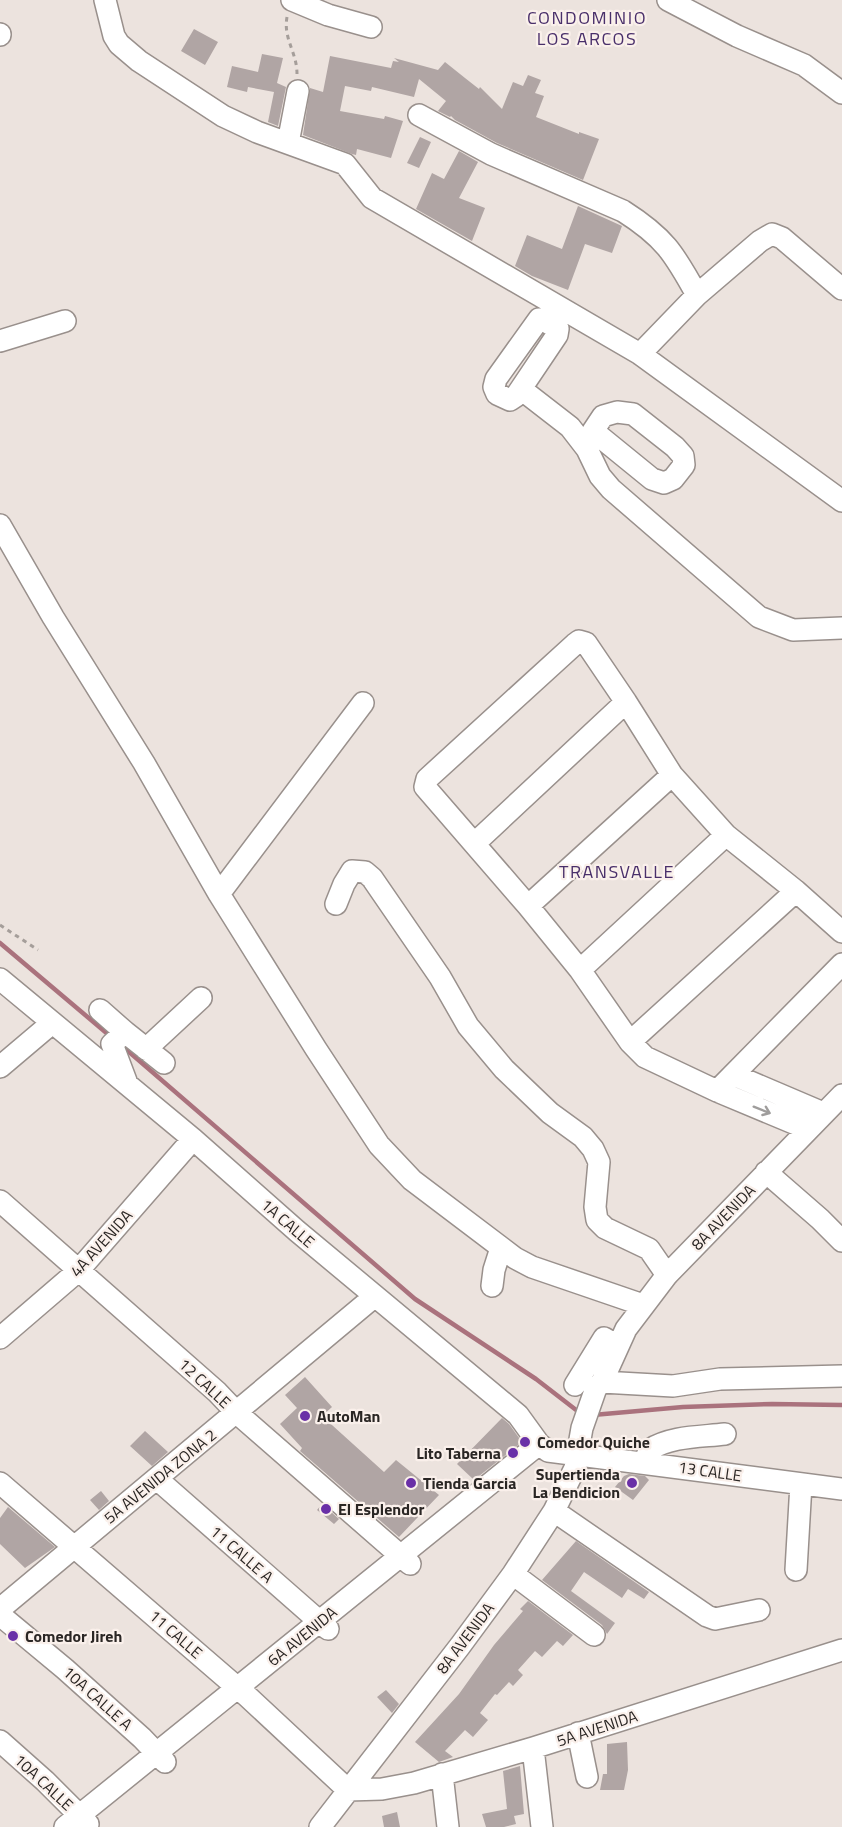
<svg xmlns="http://www.w3.org/2000/svg" width="842" height="1827" font-family="'Titillium Web',sans-serif">
<rect width="100%" height="100%" fill="#ece3de"/>
<g fill="none" stroke-linecap="round" stroke-linejoin="round">
<path stroke="#aa727d" stroke-width="4.5" d="M0,943L110,1036
M121,1045L415,1299L536,1379L580,1413
M593,1415L683,1407L772,1404L842,1405"/>
</g>
<path fill="#b0a5a4" d="M194,29L218,42L205,65L181,51Z
M262,54L283,58L277,83L286,87L278,126L268,122L274,92L248,87L247,92L227,87L232,66L258,72Z
M330,56L391,68L393,61L399,62L394,58L438,70L445,62L465,78L479,89L480,87L502,109L513,82L523,86L528,75L541,80L535,93L544,96L536,117L579,134V132L599,139L583,180L497,143L455,120L451,116L450,117L438,111L446,101L419,79L414,97L372,87L371,91L345,86L340,111L384,119L385,116L403,121L391,158L357,149L356,155L352,154L303,135L310,88L323,92Z
M420,137L431,142L419,168L407,163Z
M459,151L478,162L459,198L485,208L472,241L416,209L432,173L444,179Z
M578,206L622,226L612,253L585,244L568,290L532,276L515,266L527,235L562,249Z
M305,1377L332,1407L322,1416L384,1472L396,1460L439,1495L399,1537L300,1451L302,1448L280,1424L297,1408L285,1395Z
M502,1418L509,1424L522,1442L474,1480L457,1464Z
M145,1431L168,1452L152,1466L130,1446Z
M629,1474L645,1476L649,1480L633,1500L615,1487L624,1476Z
M101,1491L109,1501L99,1510L90,1500Z
M322,1504L339,1519L334,1524L317,1510Z
M8,1507L55,1547L25,1568L0,1544V1518Z
M576,1541L649,1592L644,1599L628,1589L622,1598L584,1572L571,1591L615,1623L607,1634L602,1625L542,1580Z
M528,1601L573,1635L563,1646L557,1641L542,1657L535,1651L518,1670L523,1675L513,1686L509,1682L497,1695L495,1694L480,1713L488,1720L473,1737L465,1730L445,1751L453,1757L439,1762L415,1742L459,1694L494,1645L523,1611L520,1609Z
M386,1690L399,1704L392,1713L377,1697Z
M627,1742L628,1770L624,1790H600L603,1774H607V1744Z
M520,1766L524,1814L514,1816L516,1824L504,1827H486L482,1814L507,1809L503,1771Z
M397,1812L400,1827H384L382,1816Z"/>
<g fill="none" stroke-linecap="round" stroke-linejoin="round">
<g stroke="#99908c" stroke-width="24">
<path id="minor" d="M105,0L114,36L119,44L139,61L223,116L257,132L345,164L372,198L640,354L842,501
M292,0L328,15L371,27
M668,0L737,36L804,65L842,93
M0,34V35
M419,115L491,154L623,211C664,237 674,253 697,295
M288,143L298,91
M539,319H542L558,329L557,335L516,396L510,400L497,394L494,387L496,379Z
M0,341L65,321
M640,354L697,295L760,241L772,234L782,238L842,289
M521,389L570,427L587,449
M593,431L652,479L664,483L673,479L684,465L683,456L675,447L633,414L617,412L603,416L593,431L587,449L600,476L611,489L759,617L793,630L842,628
M0,525L53,617L144,763L219,894L316,1049L379,1145L412,1180L515,1258L532,1267L643,1305
M475,843L626,702
M219,894L363,703
M336,904L344,884L352,871L365,872L372,878L440,977L468,1026L504,1069L550,1113L583,1137L593,1149L599,1162L595,1207L597,1220L605,1228L649,1249L667,1275
M528,906L672,775
M580,970L726,835
M0,979L193,1139L297,1231L518,1415L539,1444L548,1451L842,1489
M100,1010L125,1032
M630,1042L796,891
M146,1049L201,998
M0,1067L52,1023
M734,1075L823,1113
M126,1081L112,1044L125,1032L164,1063
M717,1091L842,964
M808,1129L717,1091L645,1057L630,1042L580,970L528,906L425,787L427,779L575,644L579,641L586,643L626,702L672,775L726,835L796,891L842,932
M766,1172L820,1219L842,1241
M0,1201L217,1392L237,1413L410,1564
M492,1286L494,1270L501,1248
M0,1338L78,1271L193,1139
M602,1382L673,1386L720,1379L842,1376
M575,1385L604,1338L618,1346
M645,1462L649,1450C671,1436 700,1437 725,1434
M157,1479L328,1629
M0,1483L247,1696L348,1790L382,1789L414,1783L533,1748L842,1650
M554,1511L707,1616L715,1619L759,1610
M796,1570L801,1484
M513,1574L594,1635
M0,1609L375,1296
M0,1615L65,1669L142,1738L165,1762
M578,1733L587,1777
M0,1741L45,1781L88,1824
M533,1748L542,1827
M442,1774L448,1827
M65,1827L539,1444
M320,1827L460,1646L513,1574L554,1511L575,1468L582,1428L596,1388L602,1382L626,1329L667,1275L842,1095"/>
</g>
<path stroke="#a59e9a" stroke-width="3" stroke-dasharray="4.5 4.5" stroke-linecap="butt" d="M287,17C283,39 297,52 297,74
M0,925L38,950"/>
<use href="#minor" stroke="#fff" stroke-width="21"/>
</g>
<defs><path id="oneway-shaft" d="M-6 0H5M1.5-3L5.5 0L1.5 3" fill="none" stroke-width="1.6" stroke-linecap="round" stroke-linejoin="round" transform="scale(1.5)"/></defs>
<use stroke="#9f9d9c" href="#oneway-shaft" transform="translate(762 1110) rotate(22)"/>
<g fill="#6a30a7" stroke="#faf0eb" stroke-width="2">
<circle cx="305" cy="1416" r="6"/>
<circle cx="525" cy="1442" r="6"/>
<circle cx="513" cy="1453" r="6"/>
<circle cx="411" cy="1483" r="6"/>
<circle cx="632" cy="1483" r="6"/>
<circle cx="326" cy="1509" r="6"/>
<circle cx="13" cy="1636" r="6"/>
</g>
<g text-anchor="middle" dominant-baseline="central" stroke-width="4.5" stroke-linejoin="round" paint-order="stroke">
<g font-size="16" fill="#2a2624" stroke="#faf0eb">
<text transform="translate(723 1217) rotate(-46)">8A AVENIDA</text>
<text transform="translate(288 1223) rotate(41)">1A CALLE</text>
<text transform="translate(101 1243) rotate(-48)">4A AVENIDA</text>
<text transform="translate(205 1383) rotate(43)">12 CALLE</text>
<text transform="translate(710 1471) rotate(8)">13 CALLE</text>
<text transform="translate(160 1476) rotate(-39)">5A AVENIDA ZONA 2</text>
<text transform="translate(242 1554) rotate(41)">11 CALLE A</text>
<text transform="translate(176 1634) rotate(41)">11 CALLE</text>
<text transform="translate(302 1636) rotate(-39)">6A AVENIDA</text>
<text transform="translate(465 1638) rotate(-53)">8A AVENIDA</text>
<text transform="translate(98 1698) rotate(42)">10A CALLE A</text>
<text transform="translate(597 1728) rotate(-18)">5A AVENIDA</text>
<text transform="translate(44 1782) rotate(43)">10A CALLE</text>
</g>
<g font-size="16" font-weight="bold" fill="#2a2624" stroke="#faf0eb" text-anchor="start">
<text x="317" y="1416">AutoMan</text>
<text x="537" y="1442">Comedor Quiche</text>
<text x="501" y="1453" text-anchor="end">Lito Taberna</text>
<text x="620" y="1474" text-anchor="end">Supertienda<tspan x="620" dy="18">La Bendicion</tspan></text>
<text x="423" y="1483">Tienda Garcia</text>
<text x="338" y="1509">El Esplendor</text>
<text x="25" y="1636">Comedor Jireh</text>
</g>
<g font-size="18" letter-spacing="1.5" fill="#492f6a" stroke="#faf0eb">
<text x="587" y="17">CONDOMINIO<tspan x="587" dy="21">LOS ARCOS</tspan></text>
<text x="617" y="871">TRANSVALLE</text>
</g>
</g>
</svg>
